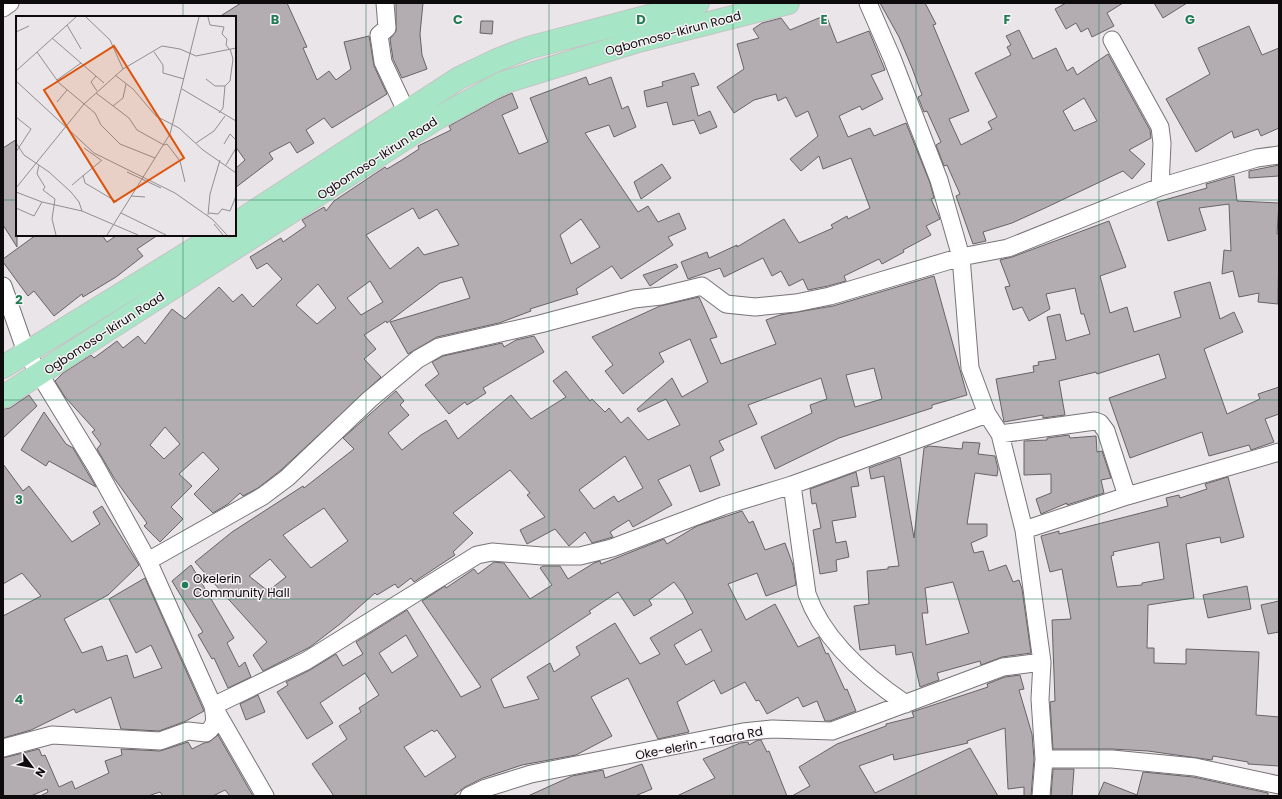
<svg xmlns="http://www.w3.org/2000/svg" width="1282" height="799" font-family="Poppins,sans-serif">
<rect width="100%" height="100%" fill="#eae5e8"/>
<path fill="#b3adb1" stroke="#686366" fill-rule="evenodd" d="M241,3H287L307,47L303,48L317,80L329,71L336,80L351,69L344,42L369,36L374,66L387,94L332,128L324,118L306,130L314,143L297,153L290,142L269,153L273,159L235,188V169L245,160L235,146V17H219Z
M396,3H423L420,34L422,55L427,69L402,78L393,59L390,39L396,31Z
M880,3H925L936,24L933,25L969,111L949,119L961,145L992,129L988,122L997,117L975,73L1011,55L1007,47L1011,45L1006,36L1019,30L1033,59L1056,48L1067,71L1073,67L1077,75L1108,54L1150,130L1151,138L1129,150L1145,164L1132,179L1123,171L1045,208L1012,223L983,232L986,241L973,244L956,196L960,194L947,165L944,166L936,145L941,142L927,111L924,112L918,97L922,95L912,68L899,37ZM1084,98L1097,121L1074,131L1063,111Z
M1066,3H1123L1107,13L1114,26L1092,37L1088,28L1081,32L1076,23L1066,29L1055,9Z
M1154,3H1187L1163,18Z
M826,15L837,43L869,31L885,70L871,75L883,99L862,110L860,106L839,116L848,137L870,128L874,136L906,123L930,183L934,198L931,199L940,219L926,226L931,235L903,250L904,252L882,264L879,259L844,276L846,281L828,286L808,290L803,279L789,286L781,271L772,276L763,258L724,277L720,268L688,279L681,262L707,252L709,258L737,245V247L784,219L799,243L833,228L831,225L847,216L848,219L870,208L851,158L823,169L819,156L801,171L790,159L818,136L808,111L796,117L786,97L778,101L776,94L754,100L734,113L717,87L744,69L737,44L759,38L753,29L762,23L781,18L790,30Z
M481,21H493L492,34L480,33Z
M1249,26L1262,55L1279,48V128L1261,136L1258,129L1234,138L1232,131L1196,152L1166,99L1210,74L1198,48Z
M694,73L699,85L691,87L698,116L710,111L717,127L700,134L694,120L673,125L667,102L647,107L644,91L663,86L662,82Z
M586,77L589,85L611,77L622,109L628,106L636,127L614,137L609,125L585,133L638,212L648,206L658,222L679,213L686,229L668,237L673,245L621,279L612,266L576,289L578,294L530,309L531,311L499,323L437,337L408,354L390,322L470,298L462,277L440,283L387,323L386,321L364,335L376,349L364,359L381,377L281,470L258,488L243,496L240,493L228,504L213,513L194,494L219,469L203,452L179,474L192,486L171,507L183,519L160,542L144,526L147,523L114,478L97,449L101,444L92,432L95,430L65,397L55,381L63,373L91,355L94,358L117,341L123,348L138,336L145,344L172,309L185,319L219,287L233,302L242,294L253,307L282,279L267,263L257,269L250,257L281,238L283,242L306,226L302,220L324,207L326,211L334,201L385,167L387,169L402,160L419,149L418,146L451,130L449,126L496,100L512,93L518,108L502,115L519,154L548,142L530,98ZM413,208L419,219L437,209L459,245L424,255L418,247L390,269L366,235ZM581,219L600,247L571,264L560,235ZM370,281L383,302L361,315L347,298ZM318,284L336,308L317,324L296,305ZM165,427L180,444L164,459L150,445Z
M17,139V247L3,225V148Z
M662,164L671,178L641,199L634,182Z
M1279,165V176L1249,178V171Z
M1234,176L1237,201L1279,203L1277,234H1279L1278,304L1258,302L1259,293L1239,297L1233,271L1222,274L1224,250L1231,251L1229,204L1199,208L1206,230L1168,241L1157,202L1207,188L1206,184Z
M1109,221L1126,267L1100,276L1110,313L1127,307L1134,332L1181,317L1174,292L1210,282L1220,319L1234,312L1243,332L1204,349L1227,414L1260,399L1258,394L1279,387V414L1265,419L1274,442L1251,450L1249,445L1209,456L1202,432L1130,458L1109,398L1166,378L1159,354L1097,374L1096,372L1059,381L1065,415L1043,418V415L1004,422L996,379L1034,372L1033,366L1039,365L1038,362L1056,359L1047,317L1060,314L1066,341L1090,334L1084,314H1081L1075,288L1046,294L1050,309L1029,321L1022,307L1013,310L1005,287L1010,286L1000,260L1012,257Z
M36,235H102L107,242L117,235H158L137,249L143,256L116,277L83,297L82,294L54,316L34,291L28,296L3,262V259Z
M676,264L678,267L650,286L643,275Z
M934,276L967,395L932,405V408L839,438L775,469L761,437L812,413L810,405L827,399L821,378L748,405L757,424L719,441L724,450L710,457L720,485L700,492L690,465L658,480L672,505L633,527L629,520L610,532L613,537L592,543L585,532L569,546L555,529L527,544L520,530L545,517L527,495L530,493L510,470L453,513L473,533L453,552L455,555L414,582L411,578L398,588L395,584L377,595L375,593L340,624L310,647L263,671L253,655L267,642L195,562L232,532L303,486L304,488L354,449L343,438L396,391L404,401L400,405L409,415L388,433L402,450L421,435L446,420L458,439L511,395L531,419L566,397L553,381L566,371L590,401L592,399L605,412L609,408L621,423L628,417L648,440L680,425L666,399L639,412L637,409L672,378L682,397L708,382L690,339L659,353L664,362L623,394L605,371L613,365L592,337L660,306L699,297L717,337L710,339L721,364L776,344L766,320L780,315L833,306ZM874,368L882,399L855,407L846,375ZM625,456L643,488L618,502L614,496L594,509L579,490ZM324,508L348,541L311,568L283,535ZM270,559L286,577L268,591L249,576Z
M534,336L544,352L483,388L486,393L467,405L465,402L449,414L425,385L439,374L432,362L443,356L502,343L504,347L516,340Z
M29,395L37,406L3,438V409L10,408Z
M44,412L66,444L73,448L96,487L49,461L46,466L21,450Z
M1069,435L1070,438L1096,436L1097,452L1102,451L1111,478L1101,480L1104,493L1067,505V503L1041,514L1036,499L1051,493V474L1024,475V441L1047,440V438Z
M963,442L980,443L978,454L995,456L998,469L997,476L975,473L967,524H987V536L971,543L974,553L983,551L989,571L1006,565L1013,582L1019,580L1022,589L1031,653L1002,657L981,665L980,661L937,673L939,680L920,687L912,652L896,655L895,645L860,650L854,606L869,604L867,571L888,569V567L899,566L884,476L871,479L869,468L900,457L914,538L924,448L929,446L962,449ZM953,582L969,633L926,645L922,613H928L925,588Z
M3,464L23,491L29,486L72,542L100,524L93,512L102,506L139,565L108,595L64,619L82,653L102,646L107,661L127,655L134,678L162,668L151,645L136,653L109,599L145,578L204,711L186,721L159,731L121,729L111,697L76,713L74,709L31,730L3,738V616L41,596L22,573L3,584Z
M856,472L859,486L851,487L856,517L832,521L836,543L846,541L849,557L836,560L837,571L820,574L813,530L821,528L816,503L812,504L810,489Z
M1228,477L1244,537L1221,543L1220,537L1186,544L1194,598L1148,605L1147,648H1154V663L1186,664V649L1259,652L1256,715L1279,717V766L1248,764V762L1213,756L1212,760L1148,751L1112,749H1053L1050,702L1055,701L1052,620L1071,619L1062,569L1050,572L1041,536L1059,531V534L1168,506L1166,498L1179,495L1180,498L1207,489L1205,484ZM1159,542L1164,579L1142,583V585L1117,587L1111,556L1114,555L1113,552Z
M742,511L749,523L753,521L765,550L785,543L793,565L796,585L766,596L757,573L728,584L746,620L775,604L798,647L819,637L826,654L828,653L845,690L847,689L856,711L830,721H825L817,701L803,707L798,697L767,714L759,700L756,701L745,682L721,694L714,680L677,702L689,732L658,739L628,678L591,697L612,736L576,755L522,765L483,778L465,787L453,796H334L312,764L347,739L339,726L361,712L359,708L379,695L365,673L320,703L333,723L307,739L277,692L288,685L286,682L310,670L336,654L343,666L363,654L356,642L407,610L461,697L481,687L422,601L445,586L446,588L474,569L478,574L494,562L504,563L530,599L552,585L540,568L543,566H560L568,579L594,563L600,561L601,564L664,539L667,544L697,526ZM674,582L683,594L693,613L650,638L660,654L640,664L615,623L576,647L580,655L554,672L550,663L527,677L539,699L504,708L491,679L591,613L589,611L618,592L634,616L652,605L649,600ZM701,629L712,651L686,665L674,645ZM406,635L418,656L392,673L379,653ZM432,730L434,732L437,730L456,757L425,777L404,747Z
M191,565L234,638L227,643L239,667L245,662L251,677L228,688L214,658L212,659L198,635L203,632L172,581Z
M1247,586L1251,609L1208,618L1203,595Z
M1279,601V632L1268,634L1261,605Z
M1020,675L1024,689L1019,690L1032,734L1034,759L1031,796H1024V787L1008,789L1005,728L967,741L968,743L894,760L893,754L859,766L875,793L970,748L998,796H792L810,786L799,767L837,744L886,726V724L914,717L912,712L988,687L987,684L1005,677Z
M258,695L265,712L246,720L240,704Z
M218,735L253,796H230L225,790L213,796H163L160,792L148,796H40L48,792L47,789L31,796H3V758L39,749L42,756L45,755L59,787L72,781L75,789L109,773L105,761L122,755L121,749L160,751L188,742L192,749L204,743L209,742Z
M758,740H761L767,752L769,751L787,796H677L715,778L703,759L740,743L748,742L749,745Z
M642,764L652,789L635,796H528L572,776L603,770L605,778Z
M1053,769H1074L1072,796H1051Z
M1143,772L1193,777L1268,793V796H1098L1104,782L1137,795Z"/>
<g fill="none" stroke-linecap="round" stroke-linejoin="round">
<g stroke="#797477" stroke-width="19">
<path id="minor" d="M385,3L387,28L379,35L383,62L406,111
M868,3L892,58L939,180L961,257L970,368L987,414L1000,434L1024,530L1042,662L1040,699L1044,759L1041,796
M3,8L10,3
M1112,40L1160,127L1162,143L1160,187
M3,286L26,352L95,465L148,561L213,706L265,796
M1000,434L1095,421L1100,423L1106,431L1127,496
M792,485L807,594C823,640 866,677 906,704
M1024,530L1127,496L1279,452
M148,561L263,496L287,478L370,399L418,359L439,347L540,324L634,299L661,296L702,286L726,304L755,307L796,303L830,296L961,257L1008,248L1160,187L1257,158L1279,155
M3,748L52,735L160,741L188,731L206,733C217,725 215,718 213,706L306,661L477,555L492,552L542,556H580L612,548L723,506L792,485L987,414
M1044,759H1112L1195,767L1279,785
M469,796L486,788L531,774L743,732L772,729L832,731L1003,667L1042,662"/>
</g>
<g stroke="#c5c4c5" stroke-width="24">
<path id="major" d="M235,224L459,78L497,60L528,48L698,3
M3,367L217,235
M3,397L434,120L502,83L638,41L788,3"/>
</g>
<use href="#minor" stroke="#fff" stroke-width="17"/>
<use href="#major" stroke="#a6e5c5" stroke-width="22"/>
</g>
<path fill="none" stroke="#1f7d53" stroke-width="1" stroke-opacity="0.55" d="M183,3V17M366,3V796M549,3V796M733,3V796M916,3V796M1099,3V796M3,200H17M235,200H1279M183,235V796M3,400H1279M3,599H1279"/>
<circle fill="#1f7d53" stroke="#f8f2f6" stroke-width="1.5" cx="185" cy="585" r="4"/>
<g text-anchor="middle" dominant-baseline="central" stroke-width="3" stroke-linejoin="round" paint-order="stroke">
<g font-size="12" fill="#0d0b0c" stroke="#f8f2f6">
<text transform="translate(673 33) rotate(-15)">Ogbomoso-Ikirun Road</text>
<text transform="translate(377 158) rotate(-33)">Ogbomoso-Ikirun Road</text>
<text transform="translate(104 333) rotate(-33)">Ogbomoso-Ikirun Road</text>
<text transform="translate(699 743) rotate(-11)">Oke-elerin - Taara Rd</text>
</g>
<g font-size="12" fill="#0d0b0c" stroke="#f8f2f6" text-anchor="start">
<text x="193" y="578">Okelerin<tspan x="193" dy="14">Community Hall</tspan></text>
</g>
</g>
<g transform="translate(16 16)">
<rect width="220" height="220" fill="#eae5e8"/>
<path fill="none" stroke="#928e90" stroke-width="1" d="M70,1L94,24L107,53M192,1L194,9L208,11L206,18L211,23L210,29L213,33M51,9L65,33M0,16L13,10M36,22L88,67M21,36L43,67L79,97L85,109L104,128L139,142M138,36L147,49V57L168,63M0,55L60,1M99,59L117,73L140,100L163,112L187,134L220,157M80,60L75,66L81,75M190,63L199,70H209M41,64L65,47M0,65L78,137L159,177L196,203L211,219M166,73L220,105M80,77L113,102L121,114L148,129L151,128L164,145L169,166M41,86L51,74M97,90L107,82L110,68M203,97L207,92L209,70L214,65L217,43L214,33M0,101L15,113L0,136M0,127L8,139L33,156L55,176L63,186L66,195M180,127L198,115L209,100M208,128L214,118L220,124M68,132L85,144M23,149L21,158L29,171L27,174L39,183L36,203L40,219M210,149L220,132M111,156L145,172M67,159L69,167L101,186M56,169L86,144M0,172L68,88L107,53L146,30L164,33L180,40L220,32M0,176L26,186L66,195L122,219M115,180L129,181M0,192L18,200L26,186M105,197L150,219M193,197L202,198L206,193L214,195L220,180M192,199L194,178L204,144M198,208L207,219M91,219L154,118L183,1"/>
<path fill="#dd550c" fill-opacity="0.15" stroke="#dd550c" stroke-width="2" d="M98,30L168,142L98,186L28,74Z"/>
<rect width="220" height="220" fill="none" stroke="#0d0b0c" stroke-width="2"/>
</g>
<g font-size="13" text-anchor="middle" font-weight="bold" fill="#1f7d53" stroke="#f8f2f6" stroke-width="3" stroke-linejoin="round" paint-order="stroke">
<text x="275" y="24">B</text>
<text x="458" y="24">C</text>
<text x="641" y="24">D</text>
<text x="824" y="24">E</text>
<text x="1007" y="24">F</text>
<text x="1190" y="24">G</text>
<text x="19" y="304">2</text>
<text x="19" y="504">3</text>
<text x="19" y="704">4</text>
</g>
<rect width="1282" height="799" fill="none" stroke="#0d0b0c" stroke-width="8"/>
<g transform="translate(32 767) rotate(122)" stroke="#f8f2f6" stroke-width="3" paint-order="stroke">
<path d="M0-3L7 15L0 10L-7 15Z" fill="#0d0b0c"/>
<text y="-6" font-size="11" font-weight="bold" text-anchor="middle" fill="#0d0b0c">N</text>
</g>
</svg>
